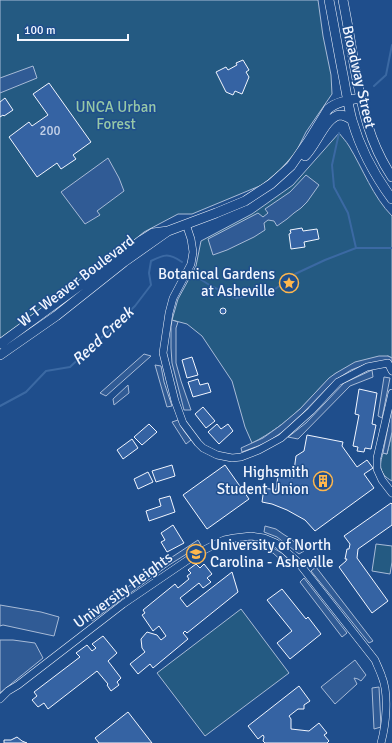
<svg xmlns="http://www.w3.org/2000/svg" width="392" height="743" font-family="Signika,sans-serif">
<rect width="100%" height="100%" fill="#1f4e8c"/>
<path fill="#245a82" stroke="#a8bbd7" d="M0,0H318L323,36L331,75L332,94L306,132L296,152L279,171L262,185L192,214H178L144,232L65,296L0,339Z
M339,133C342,137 346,141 349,146C363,169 373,197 392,216V358L388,356L336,373C323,383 313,396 301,408C286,422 270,434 252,443L245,427L232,381L202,336L187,324L172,320L178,299L196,266L201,241L252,214L293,185Z
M392,432V481C379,474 379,466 383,453L387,454Z
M376,544L392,546V562L390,574L372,571Z
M241,609L289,673L205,736L157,673Z"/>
<path fill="#305b95" stroke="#a8bbd7" d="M33,66L37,78L0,93V78Z
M108,158L119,178L124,191L97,211L100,215L85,224L61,192Z
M306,175L319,185L307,202L301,208L294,213L287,219L277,226L274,221L268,220L264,223L265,230L254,237L227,250L213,255L208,239L258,213L263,217L268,213L265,209L290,192Z
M172,320L178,322L176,328V363L181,381L191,410H184L172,363L171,348V327Z
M144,354L151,356L106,396L100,393Z
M379,356H388L392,358V365H364L351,370L334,381L303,413L284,431L266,443L242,452L241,448L263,438L281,425L300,409L329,378L336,373L355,362Z
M155,365L161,366L164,382L172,406L167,407Z
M372,370L373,377L350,386L298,439L288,437L306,423L344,383Z
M384,377L390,378L382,418L378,416Z
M128,385L129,393L114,405L113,399Z
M392,406V432L387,454L383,453Z
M178,420L184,431L191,440L186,444L172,422Z
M265,526L276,529L283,534L291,539L304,551L299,554L277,537L264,532Z
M198,540L201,545L169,565L92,621L89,616L116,595L166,561Z
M245,540H252L268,545L282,553L291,562L286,565L273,553L268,551L260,549L243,546L231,549L229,544Z
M316,567L373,641L369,643L311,571Z
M304,578L347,633L342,637L300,582Z
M0,605L41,612L59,617L54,636L3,625L0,626Z
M0,640H13L35,643L43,658L0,693Z
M355,660L366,675L361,681L358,679L354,678L357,684L335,704L321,687Z
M379,687L381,727L374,729L372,688Z"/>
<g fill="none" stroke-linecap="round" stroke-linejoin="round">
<path stroke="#3b69a3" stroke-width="2" d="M374,86L386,75L392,45
M339,133L332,165L334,187L348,213L356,248
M200,279L211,286L236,298L274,290L295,274L325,260L356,248H392
M0,406L26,392L46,371L70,367L135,306L151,285L149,273L151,261C165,254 169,253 182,262"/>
</g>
<path fill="#3563a3" stroke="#f2f6ff" d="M243,60L249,70L246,72L249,77L242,94L235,91L233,95L226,92L216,72L226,67L228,70L237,65L236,63Z
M49,83L91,142L73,155L76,159L61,169L57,163L37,177L9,137L29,122L32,126L48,115L33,94Z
M5,98L13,110L4,116L3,115L0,117V102Z
M302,228L303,231L317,229L319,239L304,242L305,247L291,249L289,234L291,233L290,230Z
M220 311a3 3 0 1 1 6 0a3 3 0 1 1-6 0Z
M192,357L198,375L187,378L182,360Z
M198,379L200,385L208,383L211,392L193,397L188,382Z
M359,389L377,393L372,424L376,425L371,449L365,448L364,452L357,451L358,447L353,446L359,415L355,414Z
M203,407L215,421L206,428L195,414Z
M149,424L157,432L142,445L134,437Z
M217,424L221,429L228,424L233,431L219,444L208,432Z
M307,435L343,442L342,446L357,467L367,460L373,468L364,474L374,488L315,531L305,520L287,510L272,504L262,502L264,488L276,490L278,475L293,478L296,456L304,451Z
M132,439L138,448L123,459L117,450Z
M172,465L175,476L156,482L152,471Z
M225,465L249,499L207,529L183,495Z
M148,472L153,482L138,489L134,479Z
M170,496L175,512L149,521L146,511L161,506L159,499Z
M391,503L392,504V525L358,549L357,558L388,601L372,613L339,567L346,561L347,559H345L347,549H349L350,544L344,536Z
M173,525L184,543L167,552L161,542L165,540L161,533Z
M196,564L200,568L204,564L212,574L207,578L211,582L203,588L199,583L180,598L187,607L232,572L238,592L187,633L185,631L183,633L188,639L153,668L150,664L138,674L130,664L145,652L142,648L141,639L147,632L157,635L161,640L166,636L159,626L153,631L142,615L145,613L143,610L175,584L178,588L189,579L187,576L191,573L188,570Z
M282,589L306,619L308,617L321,634L290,659L277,643L292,631L267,600Z
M103,636L117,653L108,661L121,678L117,682L119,685L111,691L107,685L108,684L97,671L48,709L44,703L38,707L32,700L37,696L34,692L80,657L76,653L87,645L92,651L96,648L92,644Z
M299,686L310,701L304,705V709H298L289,716L291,719V729L309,731L319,723L327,733L324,735L329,741L327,743H265L263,741L264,737L263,735L258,739L248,726Z
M128,712L152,743H99L95,738Z
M17,737L22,741L27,743H4V740H11Z"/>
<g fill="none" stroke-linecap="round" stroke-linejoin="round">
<g stroke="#f2f6ff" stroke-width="8">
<path id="minor" d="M186,224L191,239L193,252L191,264L173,298L169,313L163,353L175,401L183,423L198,443L203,448L217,455L232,458L241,457L259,450L281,438L311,411L338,382L367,367L388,363L392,371
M392,393L377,458V469L382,480L392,493
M0,699L8,691L18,685L123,604L198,553L224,540L234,538L251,536L264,538L276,543L298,562L375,660C377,665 380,671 382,677C389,694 386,725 381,743"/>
</g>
<g stroke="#f2f6ff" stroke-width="10">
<path id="secondary" d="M329,0C334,25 338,50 343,75C346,90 348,105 352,120C360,148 375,176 392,199
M343,0C347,21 351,43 354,64C362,106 368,141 392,177
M305,156C316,146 326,116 340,115C345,115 349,118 352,120
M0,344L142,240L153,233L168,231L216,213L245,201L271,184L291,166L309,140L328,109C336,102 349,100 360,98
M0,355L56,316L124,262L158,238L168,231"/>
</g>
<use href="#minor" stroke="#1f4e8c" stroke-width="7"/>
<use href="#secondary" stroke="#1f4e8c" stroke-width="9"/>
</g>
<defs>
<g id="sight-ring" transform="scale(1)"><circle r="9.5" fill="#1f4e8c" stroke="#ffb74d" stroke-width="1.5"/><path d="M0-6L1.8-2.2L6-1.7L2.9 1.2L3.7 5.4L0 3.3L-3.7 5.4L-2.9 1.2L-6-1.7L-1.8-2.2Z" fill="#ffb74d"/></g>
<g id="building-ring" transform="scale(1)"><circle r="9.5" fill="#1f4e8c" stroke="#ffb74d" stroke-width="1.5"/><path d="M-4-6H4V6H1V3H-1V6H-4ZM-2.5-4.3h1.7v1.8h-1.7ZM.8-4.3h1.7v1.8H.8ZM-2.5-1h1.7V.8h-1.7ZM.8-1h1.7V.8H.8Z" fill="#ffb74d"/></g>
<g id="university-ring" transform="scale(1)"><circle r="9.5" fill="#1f4e8c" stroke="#ffb74d" stroke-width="1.5"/><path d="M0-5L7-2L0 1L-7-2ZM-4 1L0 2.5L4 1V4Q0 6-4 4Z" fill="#ffb74d"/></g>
</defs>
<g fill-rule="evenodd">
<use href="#sight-ring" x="289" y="283"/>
<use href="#building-ring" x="323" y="481"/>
<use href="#university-ring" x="196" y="554"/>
</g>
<g text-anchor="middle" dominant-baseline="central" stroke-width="3" stroke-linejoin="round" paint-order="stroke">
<g font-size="13" fill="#c3d1e8">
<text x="50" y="131">200</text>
</g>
<g font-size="15" fill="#f2f6ff" stroke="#1f4e8c">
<text transform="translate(359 77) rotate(77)">Broadway Street</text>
<text transform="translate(76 281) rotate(-37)">W T Weaver Boulevard</text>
<text transform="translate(123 590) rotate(-36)">University Heights</text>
</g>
<g font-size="15" fill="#97c8a6" stroke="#1f4e8c">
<text x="116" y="107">UNCA Urban<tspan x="116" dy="17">Forest</tspan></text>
</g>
<g font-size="15" fill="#f2f6ff" stroke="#1f4e8c" text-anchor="end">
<text x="275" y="274">Botanical Gardens<tspan x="275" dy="17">at Asheville</tspan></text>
<text x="309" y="472">Highsmith<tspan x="309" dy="17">Student Union</tspan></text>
<text x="210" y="545" text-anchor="start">University of North<tspan x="210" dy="17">Carolina - Asheville</tspan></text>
</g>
<g font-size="16" font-style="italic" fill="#f2f6ff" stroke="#1f4e8c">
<text transform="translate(103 336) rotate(-43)">Reed Creek</text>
</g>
</g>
<path d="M18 34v6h110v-6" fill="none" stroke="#f2f6ff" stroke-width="2"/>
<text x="24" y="34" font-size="12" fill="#f2f6ff" stroke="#1f4e8c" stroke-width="3" paint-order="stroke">100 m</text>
</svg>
